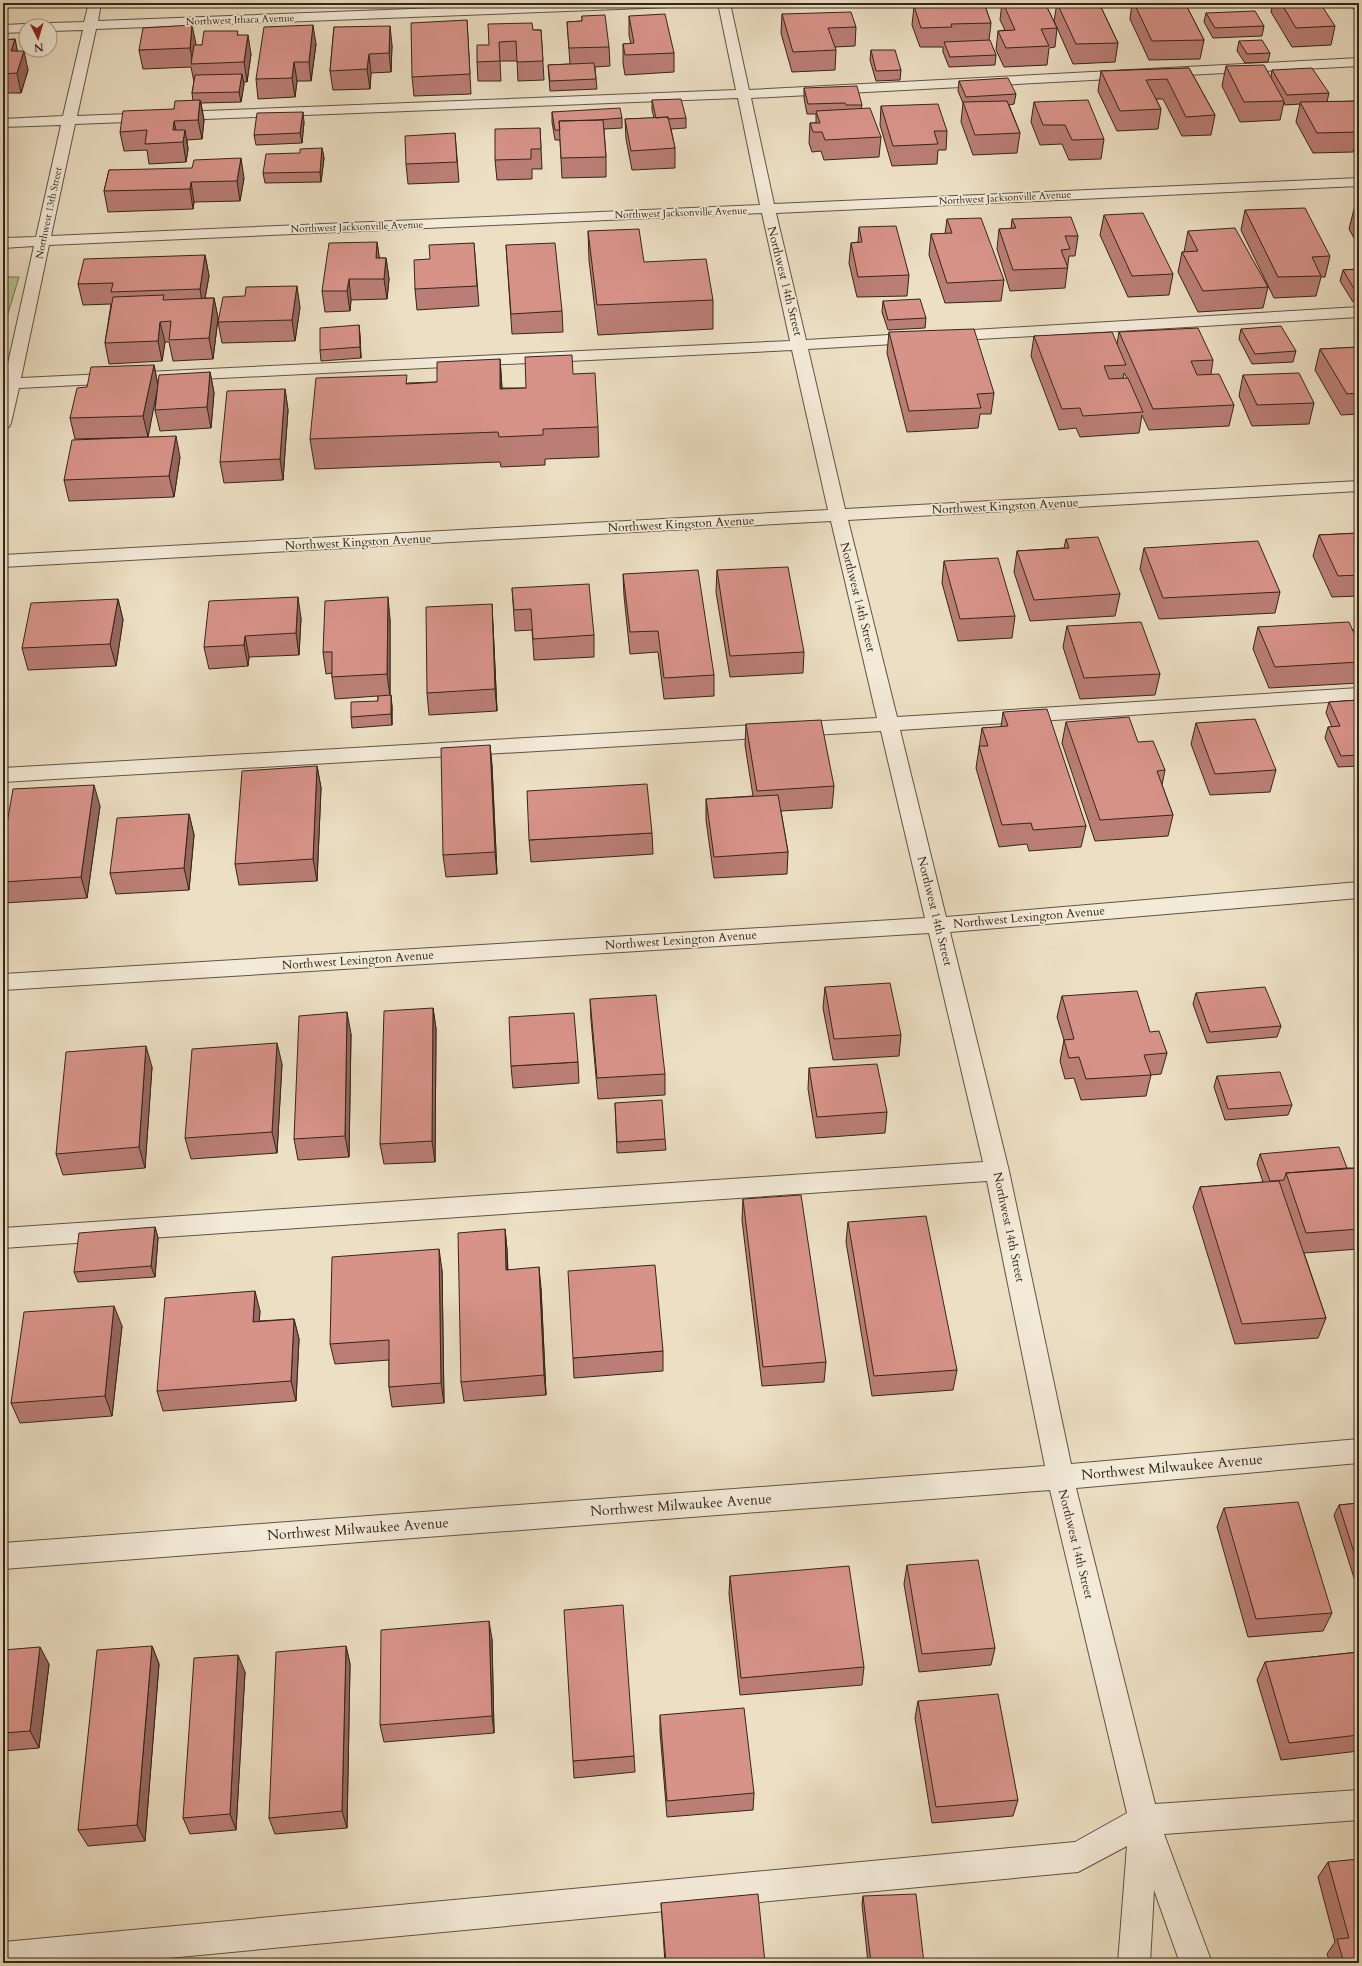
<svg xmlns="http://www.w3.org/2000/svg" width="1362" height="1966" font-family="Cardo,serif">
<rect width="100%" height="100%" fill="#ecdfc3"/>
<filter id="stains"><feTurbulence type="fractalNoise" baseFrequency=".005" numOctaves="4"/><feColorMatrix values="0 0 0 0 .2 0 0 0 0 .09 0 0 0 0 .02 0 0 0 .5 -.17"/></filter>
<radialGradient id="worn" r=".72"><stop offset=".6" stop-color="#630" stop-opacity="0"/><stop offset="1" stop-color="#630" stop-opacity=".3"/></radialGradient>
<path fill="#b8c294" stroke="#767456" d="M3,277H19L3,330Z"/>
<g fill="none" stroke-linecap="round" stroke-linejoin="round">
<g stroke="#615444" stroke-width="2">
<path id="minor" d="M89,3H101L98,21L570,3H676L670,7L96,29L77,116L736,90L718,3H730L749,90L1359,58V66L751,98L774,204L1359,178V186L776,213L806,340L1359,307V317L808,349L845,509L1359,481V491L848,520L897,717L1359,688V700L900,730L946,917L1359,882V898L950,932L1009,1171L1071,1464L1359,1439V1463L1076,1488L1155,1804L1359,1790V1820L1164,1834L1212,1963H1180L1154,1890L1150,1963H1118L1127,1846L1078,1872L115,1963H3V1942L1075,1842L1127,1813L1050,1490L3,1569V1543L1045,1466L987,1181L3,1248V1228L983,1162L929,933L3,990V974L925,918L881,731L3,782V768L877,718L831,521L3,567V555L828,510L792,350L19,388L11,423L9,427L3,428V386L34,246L3,248V238L36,237L61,125L3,127V119L63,116L83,30L50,31V26H44L50,23L84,22ZM738,98L760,205L51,236L75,124ZM762,213L790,341L21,378L49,245Z
M1351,3H1359V10L1354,9Z
M26,24L31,26H26V32L3,33V25Z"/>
</g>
<use href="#minor" fill="#f3ead8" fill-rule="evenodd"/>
</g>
<path fill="#ba7e76" stroke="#332619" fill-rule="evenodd" d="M962,3H984L991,23L989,40L996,55L995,65L949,67L943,52V47H920L912,25L914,6L961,4Z
M1002,3H1045L1057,28L1055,47L1049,48L1047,65L1004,67L996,50L998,31L1005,30L1000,20Z
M1057,3H1099L1118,43L1115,62L1073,64L1054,21Z
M1132,3H1185L1204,40L1200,59L1149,60L1130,19Z
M1273,3H1281L1335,26L1331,45L1292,47L1271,12Z
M1206,13L1264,26L1262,36L1213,38L1204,22Z
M782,14L856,27L855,46L835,47L836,50L835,70L792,72L781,33Z
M582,16L609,47L610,66L595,67L596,79L597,89L550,91L548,65L570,64L567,22L582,21Z
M629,16L674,53V72L625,75L623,63V44H631L629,35Z
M467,20L471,94L414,96L412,77Z
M334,27L392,45L391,72L371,73L370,89L333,90L330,71Z
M533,30H541L544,80L518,81L517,61H500L501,81H478L477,62L489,45Z
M239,35L251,54L247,82H243L244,84L241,102L201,103L204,120L202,139L187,140L188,149L186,162L149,164L147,150L124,151L120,132L193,101L192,93L194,82L191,67L143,69L139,50L202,45Z
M15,39L17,51L28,70L21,93H5L3,101V40Z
M1239,41L1270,53L1268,62L1245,63L1237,51Z
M316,44L311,81H297L295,97L258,99L256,79Z
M871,50L901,70L900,80L876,81L870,60Z
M1226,66L1271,77L1272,70L1329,93L1327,102L1359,101V145L1355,146L1353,152L1313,153L1296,122L1300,104L1285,105L1284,102L1280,120L1240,122L1222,86Z
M1189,68L1215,115L1211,135L1182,136L1163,99H1156L1161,109L1158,129L1117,131L1098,91L1101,71Z
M959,81L1016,94L1014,104L1009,105L1020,133L1017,153L973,155L961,122L963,103L958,91Z
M804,88L862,105L861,109L881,137L879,157L824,160L821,151L812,152L809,143L810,123H816V114H807L804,98Z
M652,100L686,118V128L671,129L675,148V168L632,170L626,139L625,119L654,118L652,110Z
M1034,102L1104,139L1101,159L1069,160L1062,144L1040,145L1031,122Z
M881,106L947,131L946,150H938L937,164L892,166L880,125Z
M552,112L622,118V128L604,129L606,157V177L562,178L560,140H555L552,122Z
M304,122L302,143L256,145L254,135Z
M540,128L542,169H532V179L497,180L495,160Z
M455,133L459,182L408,184L406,164Z
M322,148L324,158L321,182L265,183L263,173Z
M109,170L244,178L240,201L194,202L193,209L108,212L104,191Z
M1354,209H1359V247L1349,229Z
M1245,210L1330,256L1325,277H1321L1316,296L1274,298L1241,230Z
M1104,215L1173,274L1169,295L1128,297L1100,235Z
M947,219L1004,280L1001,301L945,303L929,255L931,234H945Z
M1012,219L1078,236L1075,256H1069L1065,288L1010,291L997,249L999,229H1011Z
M859,227L909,275L907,296L857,297L849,263L851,243L858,242Z
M588,231L713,300V329L598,335L589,260Z
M1188,231L1268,287L1263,308L1198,312L1178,272L1182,252H1184Z
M377,242L379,258H386L389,279L387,299L351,300L350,311L325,312L322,291Z
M474,243L479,306L417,310L415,289L430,259Z
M506,245L562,311L563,332L512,334Z
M205,255L209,276L205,298H214L218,318L213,359L173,361L169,342H165L162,361L109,364L105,343L111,304L83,305L78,284Z
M1359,269V302H1353L1340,281L1343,270Z
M883,301L926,318L925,328L888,330L882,312Z
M300,307L295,341L222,343L218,322Z
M359,325L360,336L361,358L321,361L320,350Z
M1241,329L1296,351L1293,362L1252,364L1239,339Z
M889,332L994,393L991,414H980L978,428L907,432L887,353Z
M1119,332L1213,360L1211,374L1234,405L1229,426L1149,430L1142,415L1139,433L1080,437L1076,428L1059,430L1031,356L1034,336L1117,344ZM1124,373L1127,378L1123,379Z
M1359,347V414L1341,415L1315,370L1320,349Z
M500,359L502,388H526L573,374L598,427L599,457L545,459V465L501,467L500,462L315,469L310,439L408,383L437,382Z
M154,365L158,385L210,372L214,393L211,428L160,431L155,410L157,388L148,437L75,439L70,418L87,387Z
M1243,375L1314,403L1309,424L1252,426L1239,396Z
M285,389L288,410L283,480L224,483L220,462Z
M180,457L174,497L69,501L64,480Z
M1359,533V596L1332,597L1313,556L1319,535Z
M1066,539L1120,594L1115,616L1030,621L1014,572L1017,551L1064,548Z
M1144,548L1280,592L1275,613L1159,619L1140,569Z
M944,561L1015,616L1012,638L958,641L942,583Z
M717,570L804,652L803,673L730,677L716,592Z
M623,574L714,675V696L664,699L658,652L630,654L624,596Z
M512,588L594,635V657L534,660L532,630L515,631Z
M118,599L123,620L116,666L28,670L22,648Z
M301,618L299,655L249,657L248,666L209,669L204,647Z
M390,619V695L392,706V725L352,728L351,717L378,701V696L335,699L332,677V673L326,674L323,652Z
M493,625L497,711L429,715L427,693Z
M1067,626L1160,674L1155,695L1080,699L1063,647Z
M1258,627L1353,632L1354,629H1359V683L1269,688L1253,649Z
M1359,700V766L1338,767L1325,738L1328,727H1332L1326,713L1329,702Z
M1003,712L1086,826L1081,847L1029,851L1027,844L999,847L976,768L982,728L1001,727Z
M1066,722L1138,742L1165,770L1162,785L1173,815L1168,836L1095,841L1062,743Z
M1196,723L1276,770L1270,792L1210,795L1191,744Z
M746,724L834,786L832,808L781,811L788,852L787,874L714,878L706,820V799L753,796L745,745Z
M490,745L492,766L497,874L446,877L443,855Z
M317,766L321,788L317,881L239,885L235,864Z
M100,806L87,898L4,903L3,901V846Z
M189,814L194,835L189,890L116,894L110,873Z
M652,833L653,854L531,862L529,840Z
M825,987L901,1035L899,1056L833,1060L823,1008Z
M1196,993L1281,1026L1277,1037L1207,1043L1193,1004Z
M1062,996L1150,1032L1167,1053L1161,1074L1151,1075L1146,1096L1081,1100L1074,1078L1065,1079L1060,1061L1064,1040L1057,1017Z
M590,999L665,1074V1095L598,1099L591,1020Z
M433,1008L436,1029L435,1162L384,1164L380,1144Z
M351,1034L349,1157L298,1160L294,1139Z
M578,1062L579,1083L513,1088L511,1066Z
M282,1064L277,1153L191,1159L185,1138Z
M152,1067L145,1168L63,1175L56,1154Z
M809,1068L887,1112L885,1133L816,1138L808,1089Z
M1217,1076L1292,1105L1288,1115L1225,1120L1214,1087Z
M615,1103L665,1139L666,1150L617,1153Z
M1260,1154L1347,1168H1359V1249L1304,1253L1326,1318L1318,1338L1235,1344L1193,1207L1200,1187L1263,1182L1257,1164Z
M743,1199L826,1362L824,1382L762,1386L742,1220Z
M848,1222L957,1370L953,1390L872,1396L846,1242Z
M155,1227L158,1238L155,1277L78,1282L74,1272Z
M505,1229L507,1250L508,1270L541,1288L546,1395L464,1401L461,1382Z
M442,1270L444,1403L392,1407L389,1387V1360L335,1364L330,1344Z
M260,1311L259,1321L294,1319L299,1339L296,1401L163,1411L157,1391Z
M122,1326L112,1416L20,1423L11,1403Z
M663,1351V1371L574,1378L573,1358Z
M1359,1503V1584H1356L1334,1515L1339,1505Z
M1224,1508L1332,1613L1323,1631L1248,1637L1217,1527Z
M907,1565L995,1648L991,1665L919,1672L904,1584Z
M730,1576L864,1667L862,1685L740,1695L729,1594Z
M492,1639L494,1733L384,1742L380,1725Z
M152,1646L159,1664L145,1841L88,1846L78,1830Z
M346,1646L350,1664L347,1828L275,1834L269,1818Z
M3,1650L49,1664L39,1748L3,1751Z
M1359,1652V1751L1281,1760L1257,1680L1265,1662Z
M245,1672L236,1830L190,1834L183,1818Z
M918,1701L1018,1800L1013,1816L932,1823L915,1718Z
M660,1715L754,1793L753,1810L667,1817L660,1732Z
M634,1756L635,1772L574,1778L573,1761Z
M1328,1862L1359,1963H1330L1327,1954L1335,1942L1318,1877Z
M863,1896L924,1963H868L862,1904Z
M661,1903L765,1963H665Z"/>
<path fill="#976760" stroke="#332619" d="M192,25L196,44L193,64L190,48Z
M313,25L316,44L311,81L309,62Z
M390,26L392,45L391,72L389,53Z
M248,35L251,54L247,82L244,62Z
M15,39L19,58L11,51Z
M24,51L28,70L21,93L17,73Z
M369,54L371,73L370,89L367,69Z
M294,62L297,81L295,97L292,78Z
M242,74L244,84L241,102L239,92Z
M3,83L5,93L3,101Z
M200,100L204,120L202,139L198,120Z
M303,112L304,122L302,143L300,133Z
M174,121L178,140L173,130Z
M3,130L6,143L3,154Z
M185,130L188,149L186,162L183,142Z
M322,148L324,158L321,182L320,172Z
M241,158L244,178L240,201L237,181Z
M191,182L194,202L193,209L190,189Z
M377,242L380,262L376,258Z
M205,255L209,276L203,309L200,289Z
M386,258L389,279L387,299L384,279Z
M349,279L351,300L350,311L347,291Z
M297,286L300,307L295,341L292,320Z
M214,298L218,318L213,359L209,338Z
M160,322L165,342L162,361L158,341Z
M359,325L360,336L361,358L360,347Z
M500,359L502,389H500Z
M154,365L158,386L148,437L143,416Z
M210,372L214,393L211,428L207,407Z
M285,389L288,410L283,480L280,459Z
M176,436L180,457L174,497L169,476Z
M298,597L301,618L299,655L296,633Z
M388,597L390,619V696L387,674Z
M118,599L123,620L116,666L110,644Z
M492,604L493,625L497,711L495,689Z
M245,636L249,657L248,666L244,645Z
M391,695L392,706V725L391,714Z
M490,745L492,766L497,874L495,852Z
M317,766L321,788L317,881L313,859Z
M94,785L100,806L87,898L81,877Z
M189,814L194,835L189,890L184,868Z
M433,1008L436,1029L435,1162L432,1141Z
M347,1012L351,1034L349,1157L345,1136Z
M277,1043L282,1064L277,1153L272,1132Z
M146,1046L152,1067L145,1168L139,1147Z
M155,1227L158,1238L155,1277L151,1266Z
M505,1229L507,1250L508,1290L506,1270Z
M439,1249L442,1270L444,1403L441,1383Z
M539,1267L541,1288L546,1395L544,1375Z
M255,1291L260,1311L258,1342L253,1322Z
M114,1306L122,1326L112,1416L105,1396Z
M294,1319L299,1339L296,1401L291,1381Z
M3,1326L6,1333L3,1350Z
M489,1621L492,1639L494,1733L492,1716Z
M152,1646L159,1664L145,1841L137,1825Z
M346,1646L350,1664L347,1828L342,1811Z
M40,1647L49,1664L39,1748L30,1731Z
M238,1655L245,1672L236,1830L230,1814Z"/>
<path fill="#d89389" stroke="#332619" d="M964,3H984L991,23L951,24L952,27L921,28L914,6L964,4Z
M1003,3H1045L1057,28L1041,29L1049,46L1006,48L998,31L1015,30Z
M1057,3H1099L1118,43L1076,44Z
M1134,3H1185L1204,40L1152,41Z
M1281,3H1320L1335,26L1296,28Z
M1255,11L1264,26L1215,28L1206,13Z
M851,12L856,27L828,28L836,50L793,52L782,14Z
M665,14L674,53L625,55L623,44L634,43L629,16Z
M605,15L609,47L569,48L567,22L582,21V16Z
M467,20L470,74L412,77L411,23Z
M532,23L533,30H541L543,61L517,62L516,41L499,42L500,61L477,62V45H489L488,24Z
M192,25L190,48L139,50L143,28Z
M313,25L309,62H294L292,78L256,79L264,27Z
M390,26L389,53L369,54L367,69L330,71L334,27Z
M204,31H238L237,35H248L244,62L191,64L194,45H202Z
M15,39L11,51H24L17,73L3,74V40Z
M990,40L996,55L950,57L944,42Z
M1262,40L1270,53L1247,54L1239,41Z
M871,50H895L901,70L876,71Z
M594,63L596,79L550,81L548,65Z
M1264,65L1284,101L1244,102L1226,66Z
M1189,68L1215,115L1186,117L1167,79L1146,80L1161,109L1120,111L1101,71Z
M1312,68L1329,93L1287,95L1272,70Z
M242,74L239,92L192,93L195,75Z
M1008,78L1016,94L966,97L959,81Z
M857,86L862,105H846L845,103L808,104L804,88Z
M681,99L686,118L668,119V117L656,118L652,100Z
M200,100L198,120L174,121L173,130H185L183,142L145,144L147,130L120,132L123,111L174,109L175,101Z
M1088,100L1104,139L1072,140L1065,125H1043L1034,102Z
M1007,101L1020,133L975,135L963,102Z
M1359,101V126H1355L1358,132L1317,133L1300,102Z
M938,104L947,131H934L938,144L893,146L881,106Z
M620,108L622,118L596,120L559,121L560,130H555L552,112Z
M870,108L881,137L825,140L822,132H813L810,123H820L816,111Z
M303,112L300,133L254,135L257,113Z
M668,117L675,148L631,151L625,119Z
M603,120L606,157L561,158L559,121Z
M540,128L541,149H531V159L495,160V129Z
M455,133L457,162L406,164L405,136Z
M322,148L320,172L263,173L266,154L300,153V149Z
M241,158L237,181L191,182L190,189L104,191L109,170L192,168L194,160Z
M1305,208L1330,256L1312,257L1321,276L1278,277L1245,210Z
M1354,209H1359V218Z
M1143,213L1173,274L1132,276L1104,215Z
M1071,217L1078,236H1065L1070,249L1061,250L1068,268L1013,270L999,229L1016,228L1012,219Z
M981,218L1004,280L947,283L931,234L952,233L947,219Z
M896,226L909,275L858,277L851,243L862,242L859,227Z
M1235,228L1268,287L1203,291L1182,252L1198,251L1188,231Z
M639,229L644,262L706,259L713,300L597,305L588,231Z
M377,242L376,258H386L384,279H349L347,291H322L329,243Z
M474,243L477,286L415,289L414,260L430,259L429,245Z
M555,243L562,311L511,314L506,245Z
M205,255L200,289L111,292L113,283L78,284L84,259Z
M1359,269V291L1356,292L1343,270Z
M297,286L292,320L218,322L223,297L245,296L246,287Z
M164,295L163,300L214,298L209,338L169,340L171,321L160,322L158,341L105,343L113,297Z
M920,299L926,318L888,320L883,301Z
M359,325L360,347L320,350V328Z
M1281,326L1296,351L1255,354L1241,329Z
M1198,328L1213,360L1191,361L1197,375L1219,374L1234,405L1153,409L1119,332Z
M974,329L994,393L977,394L981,408L909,411L889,332Z
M1112,332L1126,365L1104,366L1109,379L1128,378L1143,412L1083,416L1080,408L1062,409L1034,336Z
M1359,347V393L1347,394L1320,349Z
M572,355L573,374L595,373L598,427L543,429V435L499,437L498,432L310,439L316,378L407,375L406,384L437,382V362L500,359V389L526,388L525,357Z
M154,365L143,416L70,418L77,388L87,387L91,367Z
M210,372L207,407L155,410L159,375Z
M1299,373L1314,403L1257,405L1243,375Z
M285,389L280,459L220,462L227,391Z
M176,436L169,476L64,480L72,440Z
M1359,533V575L1338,576L1319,535Z
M1098,537L1120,594L1034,600L1017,551L1069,548L1066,539Z
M1258,541L1280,592L1163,598L1144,548Z
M998,558L1015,616L960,619L944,561Z
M788,567L804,652L730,656L717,570Z
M698,570L714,675L664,678L658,631L630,632L623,574Z
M589,584L594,635L533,639L531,609L514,610L512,588Z
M298,597L296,633L245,636L244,645L204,647L209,601Z
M388,597L387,674L332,677V652H323L325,601Z
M118,599L110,644L22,648L31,603Z
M492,604L495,689L427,693L426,607Z
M1141,622L1160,674L1084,678L1067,626Z
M1349,622L1359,644V662L1275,667L1258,627Z
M1354,629H1359V639Z
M391,695V714L351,717V702L378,701V696Z
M1359,700V755L1341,756L1328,727L1340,726L1329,702Z
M1047,709L1086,826L1033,830L1031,823L1002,825L979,746H988L982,728L1008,726L1003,712Z
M1129,717L1138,742L1153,741L1165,770L1157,771L1173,815L1100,820L1066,722Z
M1255,719L1276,770L1215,774L1196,723Z
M821,720L834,786L757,791L746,724Z
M490,745L495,852L443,855L441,748Z
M317,766L313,859L235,864L242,771Z
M647,784L652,833L529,840L527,791Z
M94,785L81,877L3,882V846L13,789Z
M778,795L788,852L714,857L706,799Z
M189,814L184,868L110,873L117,818Z
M890,983L901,1035L834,1039L825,987Z
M1265,987L1281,1026L1210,1032L1196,993Z
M1137,991L1150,1032L1159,1031L1167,1053L1144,1055L1151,1075L1086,1079L1079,1057L1069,1058L1064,1040L1074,1039L1062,996Z
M656,995L665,1074L597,1078L590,999Z
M433,1008L432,1141L380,1144L384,1011Z
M347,1012L345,1136L294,1139L299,1016Z
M574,1013L578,1062L511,1066L509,1017Z
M277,1043L272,1132L185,1138L192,1049Z
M146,1046L139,1147L56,1154L66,1052Z
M877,1064L887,1112L817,1117L809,1068Z
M1280,1072L1292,1105L1228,1109L1217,1076Z
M662,1100L665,1139L617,1142L615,1103Z
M1339,1147L1347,1168L1286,1173L1284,1180L1270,1181L1260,1154Z
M1359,1168V1229L1306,1233L1286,1173Z
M1279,1181L1326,1318L1242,1324L1200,1187Z
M801,1195L826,1362L763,1367L743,1199Z
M926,1216L957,1370L874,1376L848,1222Z
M155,1227L151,1266L74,1272L79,1233Z
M505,1229L506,1270L539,1267L544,1375L461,1382L458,1233Z
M439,1249L441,1383L389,1387V1340L330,1344L332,1257Z
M655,1265L663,1351L573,1358L568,1271Z
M255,1291L253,1322L294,1319L291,1381L157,1391L165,1298Z
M114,1306L105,1396L11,1403L24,1312Z
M1298,1502L1332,1613L1256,1619L1224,1508Z
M1359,1503V1568L1339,1505Z
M978,1560L995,1648L922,1654L907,1565Z
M849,1566L864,1667L741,1678L730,1576Z
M623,1605L634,1756L573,1761L564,1610Z
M489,1621L492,1716L380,1725L381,1630Z
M152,1646L137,1825L78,1830L97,1650Z
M346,1646L342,1811L269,1818L276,1652Z
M40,1647L30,1731L3,1733V1650Z
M1359,1652V1735L1289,1743L1265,1662Z
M238,1655L230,1814L183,1818L194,1658Z
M998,1694L1018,1800L936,1807L918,1701Z
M744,1708L754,1793L667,1801L660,1715Z
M1359,1859V1963H1344L1337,1939L1349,1938L1328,1862Z
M758,1894L765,1963H666L661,1903Z
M916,1894L924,1963H871L863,1896Z
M621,1960V1963H578Z"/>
<g text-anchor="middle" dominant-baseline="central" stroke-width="3.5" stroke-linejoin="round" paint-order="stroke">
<g font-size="10" fill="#332619" stroke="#f3ead8">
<text transform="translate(240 20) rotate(-2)">Northwest Ithaca Avenue</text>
<text transform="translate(1005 198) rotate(-3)">Northwest Jacksonville Avenue</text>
<text transform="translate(49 213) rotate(-78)">Northwest 13th Street</text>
<text transform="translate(681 213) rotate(-2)">Northwest Jacksonville Avenue</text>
<text transform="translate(357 227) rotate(-2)">Northwest Jacksonville Avenue</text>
</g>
<g font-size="12" fill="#332619" stroke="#f3ead8">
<text transform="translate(785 281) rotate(76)">Northwest 14th Street</text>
<text transform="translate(1005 506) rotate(-3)">Northwest Kingston Avenue</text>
<text transform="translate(681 524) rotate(-3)">Northwest Kingston Avenue</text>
<text transform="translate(358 542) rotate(-3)">Northwest Kingston Avenue</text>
<text transform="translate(858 597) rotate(76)">Northwest 14th Street</text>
<text transform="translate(935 911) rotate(76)">Northwest 14th Street</text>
<text transform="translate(1029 917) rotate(-5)">Northwest Lexington Avenue</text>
<text transform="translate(681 940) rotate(-4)">Northwest Lexington Avenue</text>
<text transform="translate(358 960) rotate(-4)">Northwest Lexington Avenue</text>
<text transform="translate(1009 1227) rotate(78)">Northwest 14th Street</text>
<text transform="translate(1076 1544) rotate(76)">Northwest 14th Street</text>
</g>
<g font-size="14" fill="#332619" stroke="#f3ead8">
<text transform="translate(1172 1467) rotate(-5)">Northwest Milwaukee Avenue</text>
<text transform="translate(681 1505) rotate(-4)">Northwest Milwaukee Avenue</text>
<text transform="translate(358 1529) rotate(-4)">Northwest Milwaukee Avenue</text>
</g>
</g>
<rect width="1362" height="1966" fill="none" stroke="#ecdfc3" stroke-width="16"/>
<rect x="4" y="4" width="1354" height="1958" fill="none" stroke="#332619" stroke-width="2"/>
<rect x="8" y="8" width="1346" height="1950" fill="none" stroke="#332619"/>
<g transform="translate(38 38) rotate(175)"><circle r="19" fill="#f3ead8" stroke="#a69c8c"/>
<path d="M0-3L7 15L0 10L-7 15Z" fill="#8f2418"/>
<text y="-6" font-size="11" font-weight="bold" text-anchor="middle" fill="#332619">N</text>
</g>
<rect width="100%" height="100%" filter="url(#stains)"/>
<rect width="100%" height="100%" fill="url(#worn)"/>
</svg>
